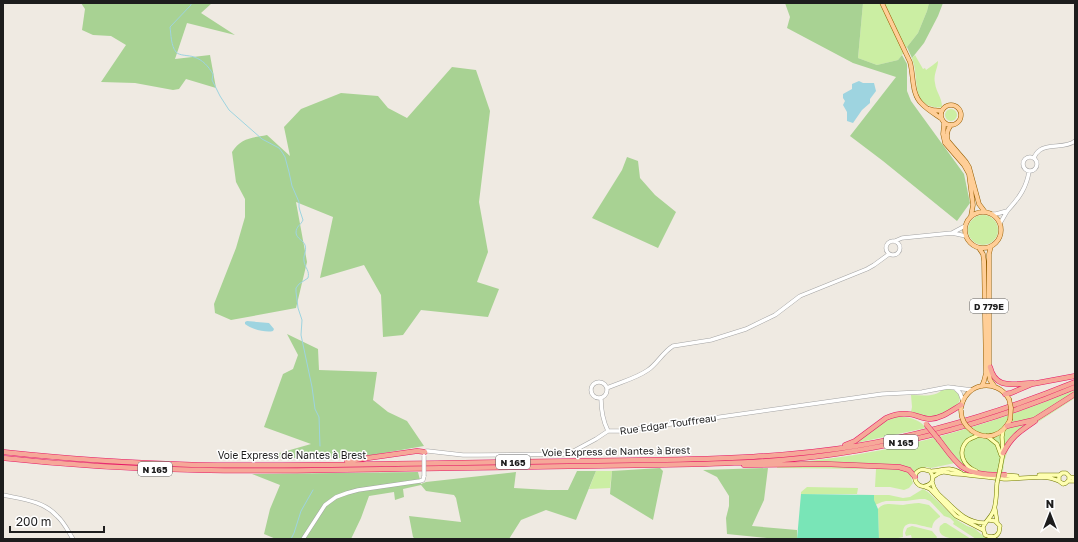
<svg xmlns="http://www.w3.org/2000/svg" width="1078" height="542" font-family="'Golos Text',sans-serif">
<rect width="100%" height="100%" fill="#efeae2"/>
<path fill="#cbeea3" d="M863,3H929L927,11L918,33L907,47L902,55L898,60L877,65L858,58Z
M915,55L923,69L925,68L926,70L933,65L938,61C938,68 933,75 935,83C936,92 942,97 942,107C937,108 934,107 930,106C915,101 917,83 915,71C915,67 913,62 912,58Z
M945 115a6 6 0 1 1 12 0a6 6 0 1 1-12 0Z
M968 230a15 15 0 1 1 30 0a15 15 0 1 1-30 0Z
M943,389C951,387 963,392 959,402C956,411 935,419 926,417C921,416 916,414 911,412L912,407L911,395C922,395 935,398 943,389Z
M1075,390V398L1021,433L1013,442L1008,450L1004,462L1003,473L990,472L986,475L955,463L931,468L926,467L917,469L911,477L913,483L909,488L904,490L890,487H875L876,469L777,468L778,463C880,458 981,428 1075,390Z
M896,417C908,416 919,419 926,428L856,443L886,421Z
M596,471H612L610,488L589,489Z
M807,487L858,488L857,494H801V492Z
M923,489L928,492L957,520L967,526L975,529L987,539H976L953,524L954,522L950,518L944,516L930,501L925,499H920L906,501H886L882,502L875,505L874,500V495H889L903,498L910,497Z
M919,503L929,505L940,516V517C935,520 933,522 932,528C920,527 901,515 903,537L893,539H879L878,509C884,501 894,505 903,505C908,504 914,503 919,503Z
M944,523H946L971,539C962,539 935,541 940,526Z
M912,526L932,531L937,537L936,539H912L911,535L906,536L905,533L907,528Z"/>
<path fill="#a8d293" d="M81,3H212L201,13L235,35L187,23L175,59L210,55L216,88L186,79L179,89L173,90L135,83L101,82L126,45L111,36L93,35L82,30L85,9Z
M785,3H863L858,58L877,65L898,60L902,55L907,64V91L911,101L964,174L970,203L957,221L883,161L850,136L896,77L853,63L787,28L790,17Z
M929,3H943L938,16L924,43L912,58L907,47L918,33L927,11Z
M452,67L476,70L490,111L479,202L488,252L477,282L499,289L488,317L421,310L403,335L383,337L381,295L364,265L320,278L333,217L296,202L307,262L296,308L231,320L215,313L214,304L236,248L245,217V199L236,182L232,152C241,138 251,138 267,135L290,156L284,127L301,109L341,93L378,96L388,108L407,118Z
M627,157L638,161L640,178L655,195L676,212L658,248L592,218L622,170Z
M287,334L318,349L319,370L377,372L373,400L388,412L407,421L424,446L355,458H262L311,444L264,427L283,374L293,369L298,355Z
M660,468L663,471L653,520L610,494L612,471Z
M768,468L764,500L752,526L797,530V539H777L727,534L726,518L729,506V496L717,477L703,470Z
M577,471H596L576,520L546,510L521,520L509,539H415L413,537L409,516L461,522L456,498L454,495L426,491L421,485L403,489L404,497L395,500L394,492L369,496L361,518L351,539H276L264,534L270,509L280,485L252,474L418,472L421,484L426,482L516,472L514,488L548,490H568Z"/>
<path fill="#79e5b7" d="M801,494L874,495V500L878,509L879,539H797Z"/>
<path fill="#9ed4e0" d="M859,81L863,83H874L876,91L870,99V103L862,110L853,123L847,121V112L843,105L845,101L843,98V94L852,89V84Z
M247,321L269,323L274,329L273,331C266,333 251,329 245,324V322Z"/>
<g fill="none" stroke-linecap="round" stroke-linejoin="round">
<path stroke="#9ed4e0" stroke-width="1" d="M191,3V5L170,27C171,34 171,46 176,52C179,56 189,55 194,57C203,60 208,66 213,74L212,80L220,96L229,110L262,139L279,148L282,152L285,157L289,172L292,186L299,202V207L300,211L303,220C301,225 296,226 296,233C297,239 303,240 305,245C307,251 303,255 304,261C305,268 310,271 308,278L299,284L296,288V292L298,308L302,320L301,335L312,387L315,409L319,417L320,446
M291,539L294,533L301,511L313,490"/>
<g stroke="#a4a4a4" stroke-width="4.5">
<path id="tertiary" d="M1023 164a7 7 0 1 1 14 0a7 7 0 1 1-14 0Z
M1034,158C1035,155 1037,152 1040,150C1049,143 1065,149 1075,141
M992,214H996L1007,211
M1000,223C1003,219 1005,214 1008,210C1019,198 1027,187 1029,171
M952,233L965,226
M886 248a7 7 0 1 1 14 0a7 7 0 1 1-14 0Z
M895,241L902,238L952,233L966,236
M591 390a8 8 0 1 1 16 0a8 8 0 1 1-16 0Z
M607,388C620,382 635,379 648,370C657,364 663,352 673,346L711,340L746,329L775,315L800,296L867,269L874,265L889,254
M955,388L960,393L963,401
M601,398C601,409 603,421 608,431
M424,453L426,451H428L463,455H479L565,454L570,453L596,439L608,431H622L882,394L922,392L948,387L972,390
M3,495C21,499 44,501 57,516C64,522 68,531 73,539
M303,539L325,505L336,497L347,493L358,490L420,481L423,480L424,476"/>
</g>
<g stroke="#707800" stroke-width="4.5">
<path id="secondary" d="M987,436L997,444L1001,455
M1000,469L1003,453L1002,437L1003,431
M930,471C933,475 934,479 931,483C919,494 908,475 920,470C925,468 928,472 933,471C944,470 949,466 961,473
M976,471C963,466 957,452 967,441C970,438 975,437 979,435
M1004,475L1017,476
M1039,475H1059
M1069,476V480L1066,483L1063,484L1059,481V476L1062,473H1066L1070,477L1075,478
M933,477C944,468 947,474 958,474C974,475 989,478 1004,479C1022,480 1043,473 1059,481
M1068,481H1075
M932,482C934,491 940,496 947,502C958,513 968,523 985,523
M925,487L930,489L956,516L983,530
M995,509L997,522
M989,520L995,521L1000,526L999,532C996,538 991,538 985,535L983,528C984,522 990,519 993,512C997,504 996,493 997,483"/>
</g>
<g stroke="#965e00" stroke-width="5">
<path id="primary" d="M882,3L910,62C914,76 911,94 922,104C928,110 935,114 942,119
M941 115a10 10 0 1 1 20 0a10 10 0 1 1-20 0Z
M929,109L933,110L942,111
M944,122V125L943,134L945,143L964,165L969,174L973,205L971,216
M951,125C947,130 946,135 948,141L966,162L969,167L979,204L985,212
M965 230a18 18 0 1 1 36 0a18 18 0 1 1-36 0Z
M991,246L989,254V373L990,380L995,387
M979,248L983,254L984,261L986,373L984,381L982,386
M961,408C965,383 996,377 1009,399
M972,431C987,441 1002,436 1010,420"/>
</g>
<g stroke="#e51766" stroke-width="5.5">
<path id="trunk" d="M990,367C996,391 1014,383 1033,383
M1005,394L1011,393L1032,384L1075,376
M1007,426L1034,420L1075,394
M939,440C946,449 953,460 962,467C974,475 992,475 1005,475
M845,445L855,441L886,418C893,415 901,413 908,414C915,414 922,419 930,419C942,418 951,411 961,405
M3,452C68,459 133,463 198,465C282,466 365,464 449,463C516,462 583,461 650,460C719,459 788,457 856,446C932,433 1004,411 1075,382
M1003,453C1012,436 1019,432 1035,421
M3,458C68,465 133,469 198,470C284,472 369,469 454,468C519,467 585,466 650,465C712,464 773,463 835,454C917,442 998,419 1075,387
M347,461L417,451L425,452
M744,465L825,464L899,467L909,470L915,477"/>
</g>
<use href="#tertiary" stroke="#fff" stroke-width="3.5"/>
<use href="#secondary" stroke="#fefeb1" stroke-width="3.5"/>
<use href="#primary" stroke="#ffce97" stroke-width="4"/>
<use href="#trunk" stroke="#f6a899" stroke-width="4.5"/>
<g stroke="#a4a4a4" stroke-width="4.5" stroke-linecap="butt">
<path id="tertiary-bridge" d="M424,456V476"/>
</g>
<g stroke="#707800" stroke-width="4.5" stroke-linecap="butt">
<path id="secondary-bridge" d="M997,483L1000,469"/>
</g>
<g stroke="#965e00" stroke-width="5" stroke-linecap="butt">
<path id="primary-bridge" d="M1009,399L1011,408L1010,420
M961,410C961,419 965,426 972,431"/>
</g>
<g stroke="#e51766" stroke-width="5.5" stroke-linecap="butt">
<path id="trunk-bridge" d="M926,424L939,440"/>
</g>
<use href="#tertiary-bridge" stroke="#fff" stroke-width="3.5"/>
<use href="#secondary-bridge" stroke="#fefeb1" stroke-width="3.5"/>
<use href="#primary-bridge" stroke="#ffce97" stroke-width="4"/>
<use href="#trunk-bridge" stroke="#f6a899" stroke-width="4.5"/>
</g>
<g text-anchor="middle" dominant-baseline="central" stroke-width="3" stroke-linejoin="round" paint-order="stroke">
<g fill="#fff" stroke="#616161" stroke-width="1">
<rect x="970" y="299" width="38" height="14" rx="3"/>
<rect x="884" y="435" width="34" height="14" rx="3"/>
<rect x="496" y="455" width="34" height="14" rx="3"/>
<rect x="138" y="462" width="34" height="14" rx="3"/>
</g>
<g font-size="9" font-weight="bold" fill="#1d1d1d">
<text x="989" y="306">D 779E</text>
<text x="901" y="442">N 165</text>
<text x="513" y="462">N 165</text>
<text x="155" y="469">N 165</text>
</g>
<g font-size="10" fill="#1d1d1d" stroke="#fff">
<text transform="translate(668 424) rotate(-8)">Rue Edgar Touffreau</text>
<text transform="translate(616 451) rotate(-1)">Voie Express de Nantes à Brest</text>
<text x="292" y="455">Voie Express de Nantes à Brest</text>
</g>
</g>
<rect width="1078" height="542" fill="none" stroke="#1d1d1d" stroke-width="8"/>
<g transform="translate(1050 514)" stroke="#ffffff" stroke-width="3" paint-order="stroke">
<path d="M0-3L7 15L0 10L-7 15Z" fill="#1d1d1d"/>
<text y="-6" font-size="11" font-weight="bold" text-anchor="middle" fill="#1d1d1d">N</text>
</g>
<path d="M10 526v6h94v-6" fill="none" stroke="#1d1d1d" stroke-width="2"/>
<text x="16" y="526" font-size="12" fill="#1d1d1d" stroke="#ffffff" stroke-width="3" paint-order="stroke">200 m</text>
</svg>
